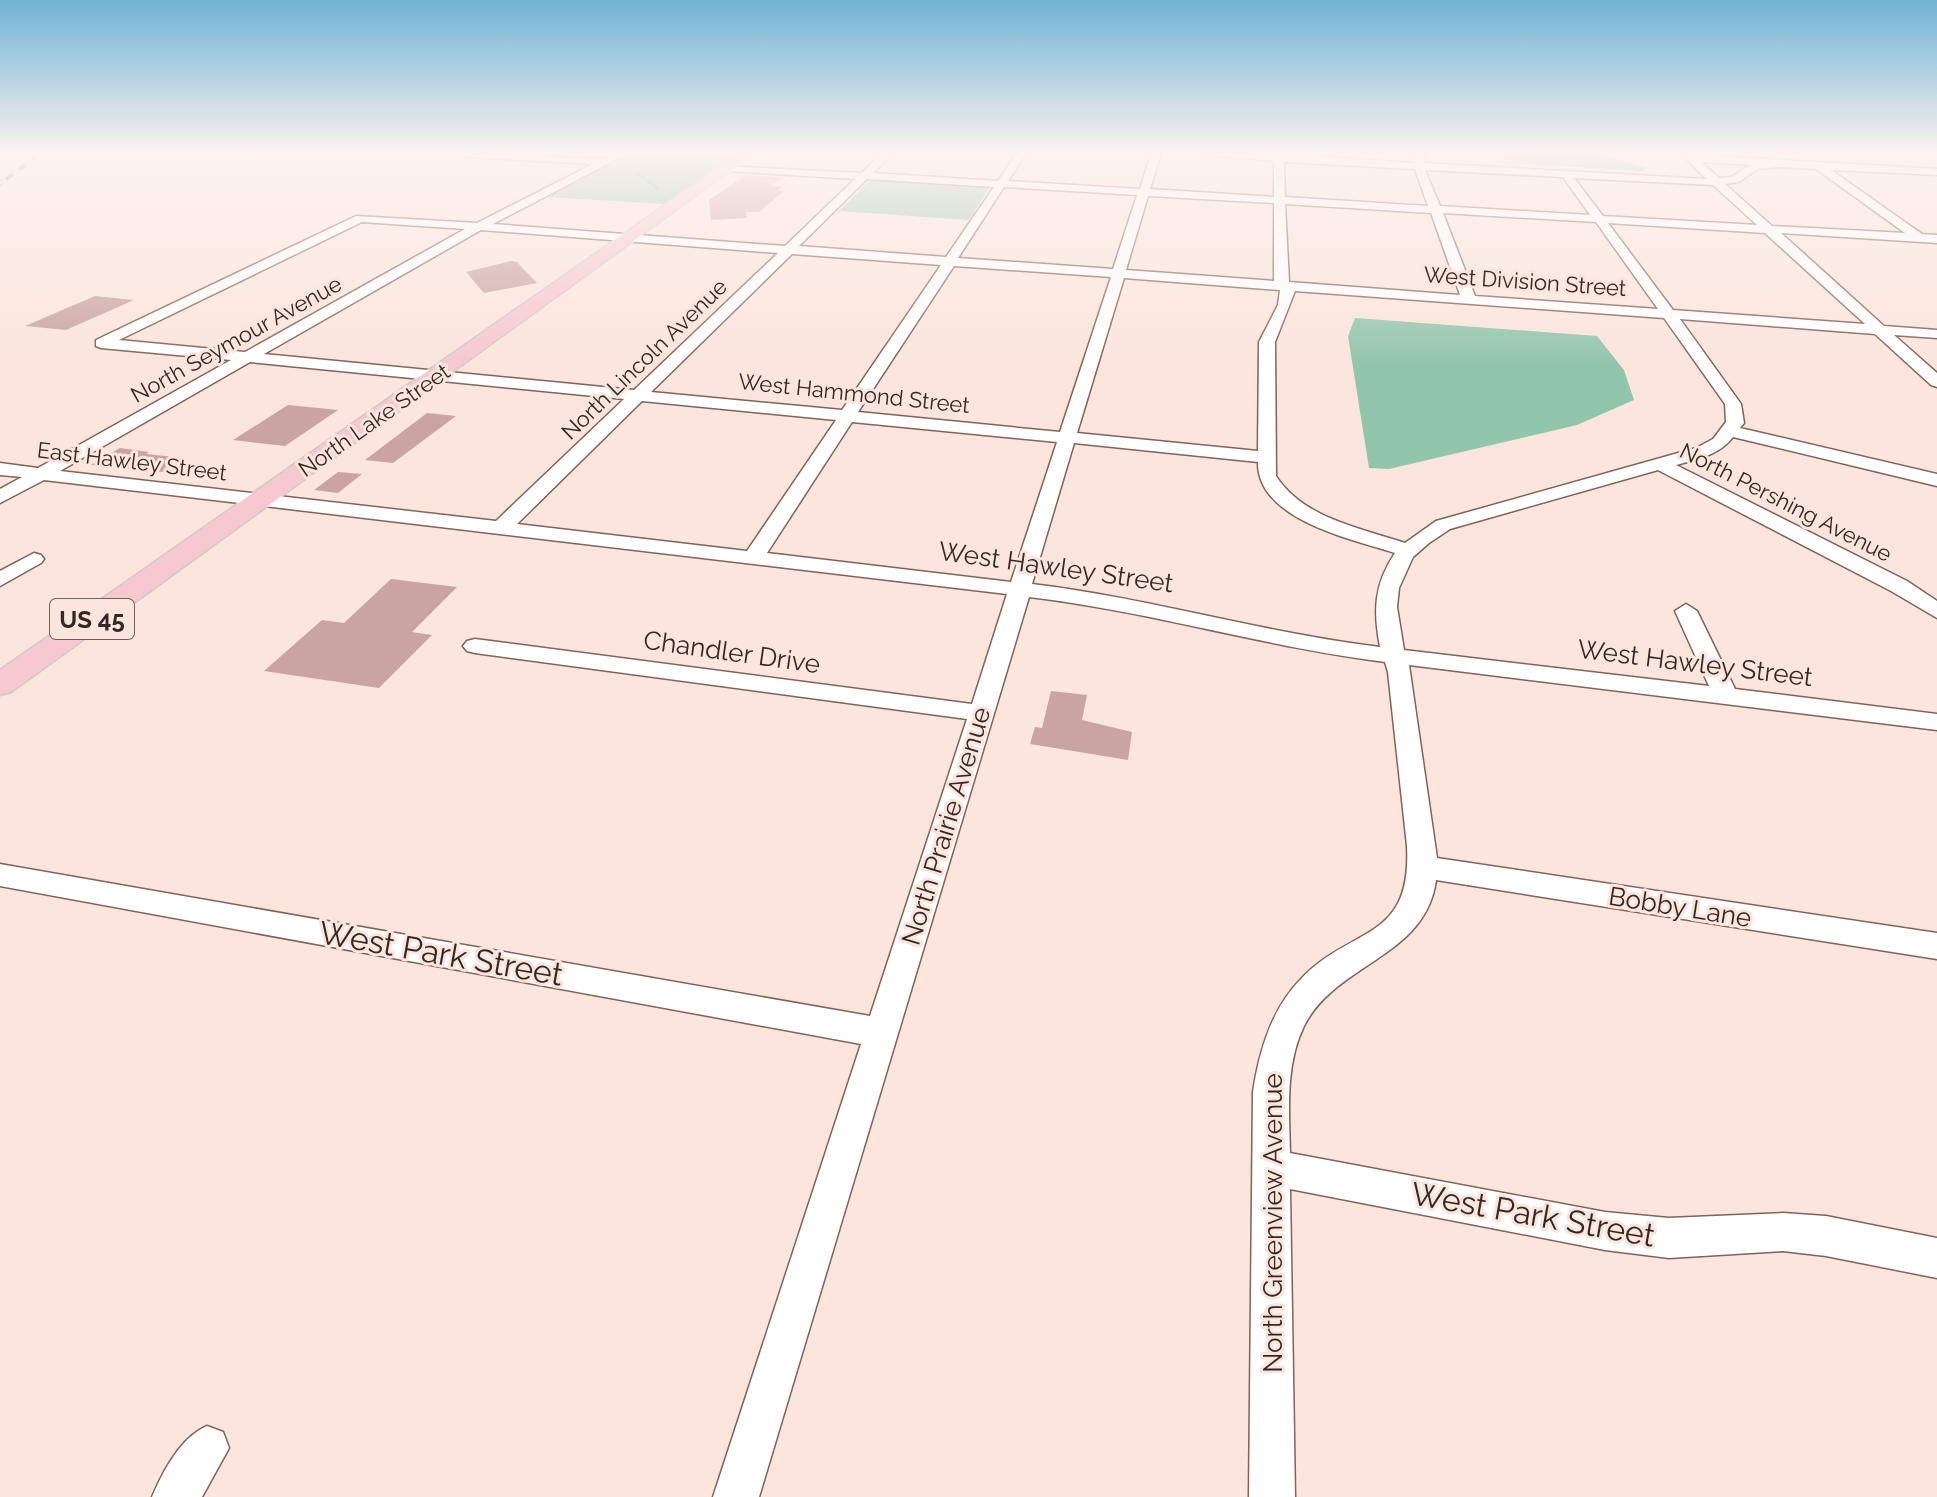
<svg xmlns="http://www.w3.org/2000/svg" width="1937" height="1497" font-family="Raleway,sans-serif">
<rect width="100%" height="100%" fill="#fbe5dd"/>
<path fill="#92c6ab" d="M632,154H736L664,204L547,197Z
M870,180L989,188L969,220L839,211Z
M1355,318L1597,336L1624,370L1634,400L1577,425L1389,469L1369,468L1348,336Z"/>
<path fill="#5db2b6" d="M1506,154L1601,155L1646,168L1641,171L1514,163L1504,160Z"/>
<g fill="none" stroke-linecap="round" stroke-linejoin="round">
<path stroke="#5db2b6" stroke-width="3" d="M637,173L658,189"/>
</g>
<path fill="#c9a4a2" d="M746,175L782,178L771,186H783L778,191H784L759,212H746L747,218L711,220L709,200Z
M511,261L517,262L537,283L484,293L466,272Z
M95,296L134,300L66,330L25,326Z
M288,405L338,410L285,446L233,440Z
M427,413L456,416L393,463L365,460Z
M120,448L149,452L146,454L185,458L162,472L91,465Z
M338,472L362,474L338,493L314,490Z
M391,579L457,587L412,632L432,635L379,688L264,671L322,620L344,623Z
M1051,691L1087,695L1082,720L1132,732L1128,760L1030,744L1035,727L1042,728Z"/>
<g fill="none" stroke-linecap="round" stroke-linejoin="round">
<g stroke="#816357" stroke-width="3">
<path id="minor" d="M463,154L604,159L614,154H627L493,224L785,246L855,179L728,171L724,170V166L862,173L881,154H892L873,173L998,181L1016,154H1026L1008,181L1140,189L1151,154H1161L1150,189L1274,197V161L1195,154H1284L1413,163L1415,154H1425L1423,163L1706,179L1681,154L1937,169V175L1831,170L1922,234L1937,235V243L1781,233L1884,326L1937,330V338L1894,335L1937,373V387L1931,385L1875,334L1680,319L1741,404L1744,423L1740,428L1937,474V486L1733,437C1719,455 1698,459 1676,465L1907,581L1937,601V618L1891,591L1658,470L1450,529L1429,543L1413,557L1399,588L1397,607L1404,650L1709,686L1675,611L1686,604L1697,611L1735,689L1937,714V730L1409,665L1437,858L1937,933V959L1436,880C1426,957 1336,963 1304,1026C1285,1065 1289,1111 1290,1153L1605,1212L1669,1218L1783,1213L1826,1216L1937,1238V1278L1826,1256L1783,1251L1669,1258L1605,1250L1290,1189L1295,1497H1249L1253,1092C1259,1052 1271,1010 1300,980C1351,925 1412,943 1407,846L1388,672L1385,662C1265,647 1149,611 1029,597L759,1497H713L861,1044L0,886V864L870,1016L967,719L475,653L467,651L463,646L467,641L475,639L972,704L1007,594L44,480L0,503V489L22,477L0,475V463L38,468L231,360L101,348L96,346V340L356,216L477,223L593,164L468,157ZM1284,162L1415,169L1428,206L1285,197ZM1701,162L1750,165L1732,177L1719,178ZM1777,167L1816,169L1905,233L1772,226L1725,184L1739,182L1758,169ZM1425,170L1563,177L1590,215L1440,206ZM1574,178L1713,185L1757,225L1603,216ZM867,179L994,187L946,257L799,246ZM1004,187L1137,195L1113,269L958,258ZM1148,196L1274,203V281L1126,270ZM1285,204L1431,213L1460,295L1289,282ZM1443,213L1596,222L1658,309L1475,296ZM362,222L465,229L245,352L119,340ZM1608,223L1765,233L1865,324L1673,310ZM481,230L778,253L634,390L264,354ZM792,254L941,265L842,410L651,392ZM954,266L1111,277L1060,432L858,412ZM1124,278L1280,290L1278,305L1259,342L1258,451L1077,433ZM1295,291L1664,318L1725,404L1726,422L1713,439L1696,448L1436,521L1405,543C1360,528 1303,518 1276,476L1275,342ZM250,362L624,399L496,521L60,471ZM642,401L836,420L747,551L517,524ZM852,422L1057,442L1011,582L767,553ZM1074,443L1258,462C1257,520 1352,539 1395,553C1374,584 1373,611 1380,647C1263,633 1150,598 1032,584Z
M34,553L41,555L44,559L41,563L0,586V571Z
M207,1426L223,1432L229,1448L202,1497H152C163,1471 181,1437 207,1426Z"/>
</g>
<g stroke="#cfcbca" stroke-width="3">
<path id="major" d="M738,154H753L11,692L0,695V670Z"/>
</g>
<use href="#minor" fill="#fff" fill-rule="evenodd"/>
<use href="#major" fill="#f7c8cd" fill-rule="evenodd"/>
<g stroke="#80706a" stroke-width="4">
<path id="rail" d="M0,184L39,154"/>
</g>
<use href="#rail" stroke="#fbe5dd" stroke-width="3" stroke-dasharray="8" stroke-linecap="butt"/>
</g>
<linearGradient id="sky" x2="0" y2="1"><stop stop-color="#70b3d4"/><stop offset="0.42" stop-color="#fdf3f0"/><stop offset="1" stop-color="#fdf3f0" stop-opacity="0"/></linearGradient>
<rect width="1937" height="364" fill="url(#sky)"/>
<g text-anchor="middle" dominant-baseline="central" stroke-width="6" stroke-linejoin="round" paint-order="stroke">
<g font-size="22" fill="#352823" stroke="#fbe5dd">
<text transform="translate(1525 281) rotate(4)">West Division Street</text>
<text transform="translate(236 339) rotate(-29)">North Seymour Avenue</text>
<text transform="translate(644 359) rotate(-44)">North Lincoln Avenue</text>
<text transform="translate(854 393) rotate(6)">West Hammond Street</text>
<text transform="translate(374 420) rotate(-35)">North Lake Street</text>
<text transform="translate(132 461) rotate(7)">East Hawley Street</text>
<text transform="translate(1786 502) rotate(27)">North Pershing Avenue</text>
</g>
<rect fill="#fbe5dd" stroke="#70615b" stroke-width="2" x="50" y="599" width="84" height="40" rx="6"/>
<g font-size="24" font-weight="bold" fill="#352823">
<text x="92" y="619">US 45</text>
</g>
<g font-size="26" fill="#352823" stroke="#fbe5dd">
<text transform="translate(1056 567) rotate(8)">West Hawley Street</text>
<text transform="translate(732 652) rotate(8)">Chandler Drive</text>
<text transform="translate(1695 663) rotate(7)">West Hawley Street</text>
<text transform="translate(946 826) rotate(-73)">North Prairie Avenue</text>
<text transform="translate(1680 907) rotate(9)">Bobby Lane</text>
<text transform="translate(1273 1223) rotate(-90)">North Greenview Avenue</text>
</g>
<g font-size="32" fill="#352823" stroke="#fbe5dd">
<text transform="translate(441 953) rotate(10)">West Park Street</text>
<text transform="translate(1533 1214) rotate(10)">West Park Street</text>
</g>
</g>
</svg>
